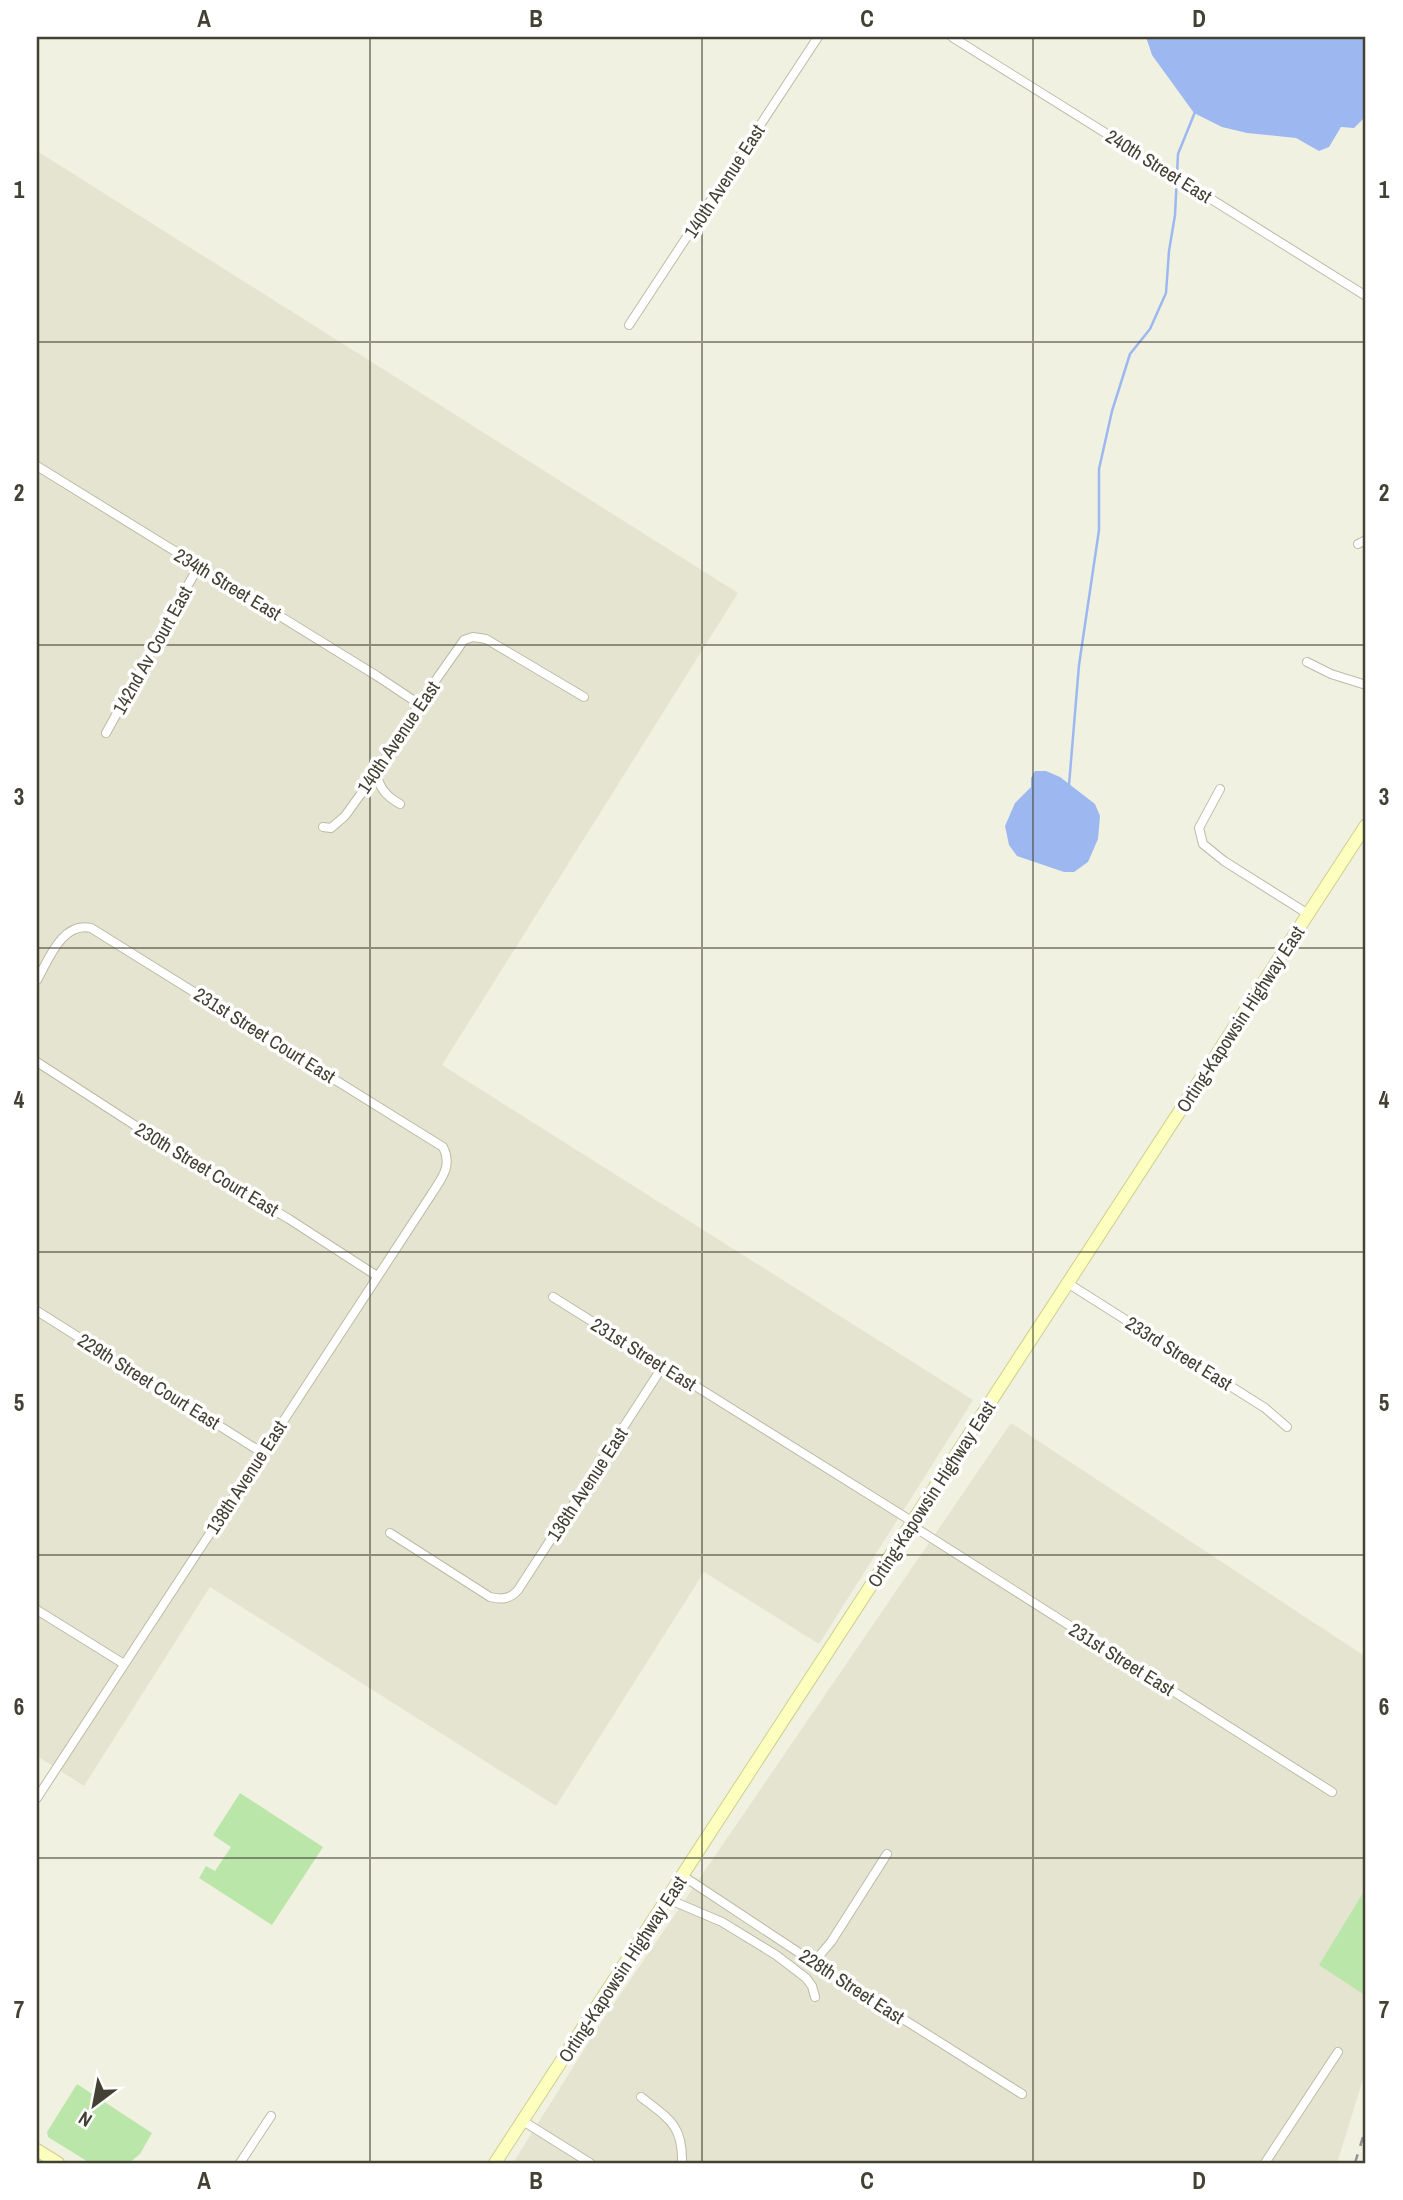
<svg xmlns="http://www.w3.org/2000/svg" width="1403" height="2200" font-family="'Archivo Narrow',sans-serif">
<rect width="100%" height="100%" fill="#f1f1e2"/>
<path fill="#e5e4d0" d="M37,151L738,593L442,1065L973,1400L819,1644L704,1572L556,1806L210,1587L84,1786L37,1756Z
M1011,1423L1366,1657V2070L1337,2163H513L602,2021Z"/>
<path fill="#bbe6aa" d="M240,1793L323,1847L272,1925L199,1878L206,1866L215,1871L231,1847L213,1835Z
M1366,1888V1996L1319,1965Z
M77,2084L152,2133L140,2154L129,2163H90L48,2137L47,2132Z"/>
<path fill="#9db8f0" d="M1146,37H1366V116L1354,128L1341,127L1329,147L1319,151L1296,138L1247,133L1222,127L1194,113L1152,55Z
M1035,771H1046L1060,777L1095,804L1100,816L1098,839L1088,862L1074,872H1064L1017,856L1009,845L1005,826L1015,803L1031,787V778Z"/>
<g fill="none" stroke-linecap="round" stroke-linejoin="round">
<path stroke="#9db8f0" stroke-width="2.5" d="M1069,785L1079,665L1099,530V469L1112,411L1130,354L1150,329L1166,293L1169,251L1175,215L1178,154L1195,112"/>
<g stroke="#bdbba5" stroke-width="10">
<path id="street" d="M952,37L1366,296
M629,325L818,37
M37,466L377,676L419,704
M1358,544L1366,540
M1307,662L1331,674L1366,685
M106,733L198,567
M376,773C380,789 386,796 400,804
M1220,789L1199,828L1203,844L1224,861L1308,914
M323,827L331,828L345,816L376,773L419,704L464,640L473,637L486,639L584,697
M37,980C48,961 62,921 91,928L443,1147C453,1166 441,1179 431,1195L37,1798
M37,1062L190,1161L289,1219L377,1276
M1069,1284L1265,1408L1287,1427
M553,1297L913,1522
M37,1311L261,1452
M911,1525L1332,1792
M390,1533L490,1597C502,1600 510,1599 518,1590L663,1366
M37,1610L124,1664
M683,1876L819,1966L1022,2094
M668,1899L722,1922L776,1955L806,1978L812,1986L815,1997
M814,1962L831,1942L887,1854
M641,2097C669,2119 683,2125 682,2163
M523,2121L590,2163
M240,2163L271,2116
M1265,2163L1338,2052"/>
</g>
<g stroke="#cece90" stroke-width="14">
<path id="secondary" d="M37,2150L58,2163
M495,2163L1366,825"/>
</g>
<use href="#street" stroke="#fff" stroke-width="8"/>
<use href="#secondary" stroke="#fdffbf" stroke-width="12"/>
<path stroke="#939393" stroke-width="2.5" stroke-dasharray="9 9" stroke-linecap="butt" d="M1355,2163L1366,2127"/>
</g>
<path fill="none" stroke="#434133" stroke-width="2" stroke-opacity="0.55" d="M370,37V2163M702,37V2163M1033,37V2163M37,342H1366M37,645H1366M37,948H1366M37,1252H1366M37,1555H1366M37,1858H1366"/>
<g text-anchor="middle" dominant-baseline="central" stroke-width="7" stroke-linejoin="round" paint-order="stroke">
<g font-size="19" fill="#434133" stroke="#fff">
<text transform="translate(1159 166) rotate(32)">240th Street East</text>
<text transform="translate(724 181) rotate(-57)">140th Avenue East</text>
<text transform="translate(228 584) rotate(31)">234th Street East</text>
<text transform="translate(152 650) rotate(-61)">142nd Av Court East</text>
<text transform="translate(398 737) rotate(-56)">140th Avenue East</text>
<text transform="translate(1240 1019) rotate(-57)">Orting-Kapowsin Highway East</text>
<text transform="translate(265 1035) rotate(32)">231st Street Court East</text>
<text transform="translate(207 1169) rotate(31)">230th Street Court East</text>
<text transform="translate(1179 1353) rotate(32)">233rd Street East</text>
<text transform="translate(644 1354) rotate(32)">231st Street East</text>
<text transform="translate(149 1381) rotate(32)">229th Street Court East</text>
<text transform="translate(246 1477) rotate(-57)">138th Avenue East</text>
<text transform="translate(587 1484) rotate(-57)">136th Avenue East</text>
<text transform="translate(931 1494) rotate(-57)">Orting-Kapowsin Highway East</text>
<text transform="translate(1122 1659) rotate(32)">231st Street East</text>
<text transform="translate(622 1969) rotate(-57)">Orting-Kapowsin Highway East</text>
<text transform="translate(852 1986) rotate(33)">228th Street East</text>
</g>
</g>
<rect width="1403" height="2200" fill="none" stroke="#ffffff" stroke-width="77"/>
<g transform="translate(94 2105) rotate(212)" stroke="#ffffff" stroke-width="5" paint-order="stroke">
<path d="M0-5L12 26L0 18L-12 26Z" fill="#434133"/>
<text y="-10" font-size="19" font-weight="bold" text-anchor="middle" fill="#434133">N</text>
</g>
<rect x="38" y="38" width="1326" height="2124" fill="none" stroke="#434133" stroke-width="2.5"/>
<g font-size="23" text-anchor="middle" font-weight="bold" fill="#434133">
<text x="204" y="27">A</text>
<text x="536" y="27">B</text>
<text x="867" y="27">C</text>
<text x="1199" y="27">D</text>
<text x="19" y="198">1</text>
<text x="1384" y="198">1</text>
<text x="19" y="501">2</text>
<text x="1384" y="501">2</text>
<text x="19" y="805">3</text>
<text x="1384" y="805">3</text>
<text x="19" y="1108">4</text>
<text x="1384" y="1108">4</text>
<text x="19" y="1411">5</text>
<text x="1384" y="1411">5</text>
<text x="19" y="1715">6</text>
<text x="1384" y="1715">6</text>
<text x="19" y="2018">7</text>
<text x="1384" y="2018">7</text>
<text x="204" y="2189">A</text>
<text x="536" y="2189">B</text>
<text x="867" y="2189">C</text>
<text x="1199" y="2189">D</text>
</g>
</svg>
